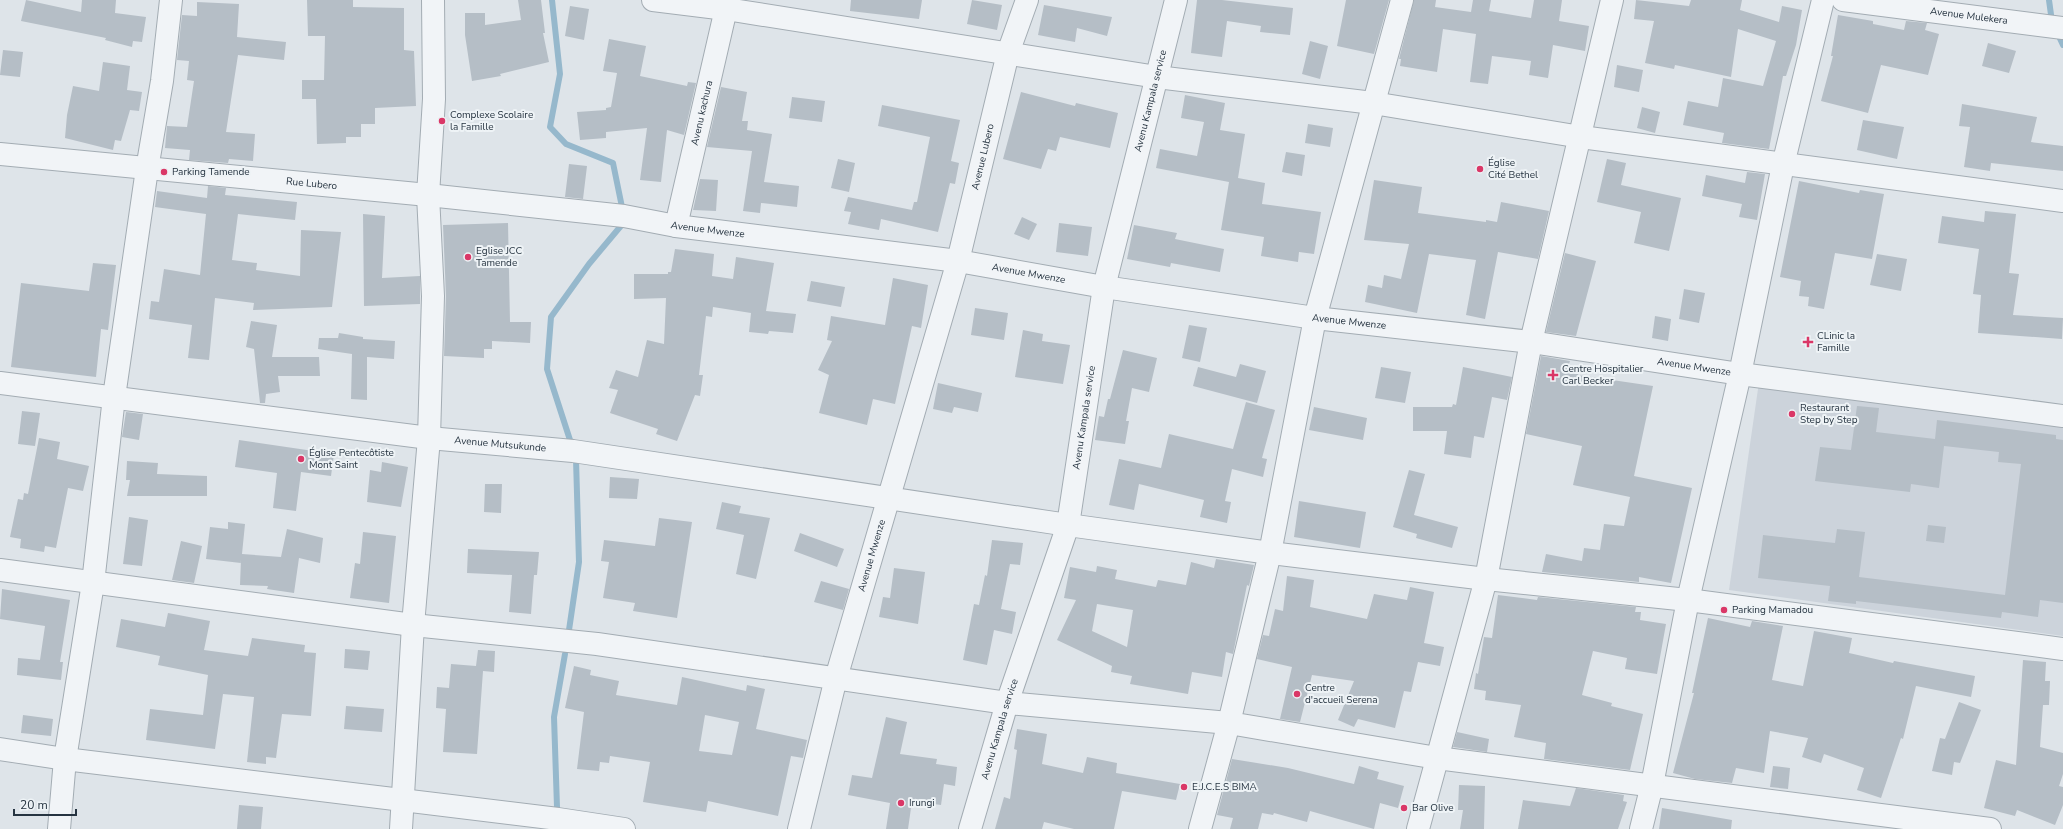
<svg xmlns="http://www.w3.org/2000/svg" width="2063" height="829" font-family="'Nunito Sans',sans-serif">
<rect width="100%" height="100%" fill="#dee4e9"/>
<path fill="#ccd3db" d="M1759,382L2063,424V636L1729,590Z"/>
<g fill="none" stroke-linecap="round" stroke-linejoin="round">
<path stroke="#96b8cc" stroke-width="6" d="M552,0L560,74L550,127L566,144L613,163L623,212
M2049,0L2052,22
M2057,32L2063,45
M570,440L547,369L551,317L589,264L625,221
M569,630L579,562L576,459
M557,807L554,717L565,654"/>
</g>
<path fill="#b5bec6" fill-rule="evenodd" d="M26,0L81,12L82,0H116L115,13L146,17L142,42L133,41L132,47L105,40L106,38L21,21Z
M307,0H353V7L404,8V50L414,51L416,106L375,108V124H361V137H346V143L317,144L316,99H302V80H324L325,36H308Z
M518,0H541L545,33H543L549,62L500,74L501,76L472,81L465,35V13H485V25L521,20Z
M851,0H922L919,19L850,11Z
M972,0L1002,5L997,30L967,24Z
M1197,0H1222L1293,8L1290,35L1260,32L1261,26L1227,21L1222,57L1191,53Z
M1346,0H1389L1374,54L1337,46Z
M1414,0H1436L1435,7L1471,12L1473,0H1491L1489,11L1531,18L1534,0H1562L1559,21L1589,26L1585,51L1553,45L1548,78L1529,75L1531,61L1492,56L1488,84L1470,82L1476,34L1443,29L1437,72L1400,66L1401,59H1399Z
M1636,0L1689,6L1691,0H1742L1740,10L1779,22L1782,6L1802,10L1796,45L1786,76H1783L1769,149L1722,143L1724,133L1683,125L1688,101L1718,107L1723,78L1763,86L1776,41L1738,29L1731,77L1675,65L1674,69L1645,63L1654,21L1634,19Z
M197,2L239,4L237,37L286,42L284,60L238,55L226,132L255,134L253,161L229,159L228,163L189,160L190,150L165,148L167,126L187,127L194,81L187,80L189,61L177,60L182,15L197,16Z
M1044,5L1112,17L1107,36L1077,28L1075,42L1038,35Z
M570,6L589,9L584,40L565,36Z
M1838,15L1873,21V24L1904,30L1906,21L1927,23L1925,30L1939,34L1928,75L1881,65L1868,113L1821,101L1833,56H1831Z
M609,39L646,46L640,76L687,86L688,82L696,83L684,135L667,130L661,182L640,180L647,128L606,132V138L580,140L577,112L606,110V108L611,107L617,73L603,71Z
M1310,41L1328,46L1320,79L1302,74Z
M1988,43L2016,51L2009,73L1982,66Z
M3,50L23,52L20,77L0,75Z
M103,62L130,66L127,90L142,92L139,111L130,110L121,141L115,140L113,150L65,138L67,115L73,86L99,91Z
M1617,65L1643,70L1639,92L1614,87Z
M721,87L747,92L742,121H748L747,130L772,134L764,182L799,186L797,207L761,203L760,213L743,211L752,151L707,147Z
M1021,92L1075,106L1076,103L1118,113L1110,148L1060,137L1056,151L1048,149L1041,169L1003,159Z
M1185,95L1225,103L1220,130L1245,134L1238,178L1265,183L1262,204L1321,212L1314,254L1299,252L1298,262L1261,256L1264,237L1221,230L1229,182L1156,168L1160,149L1197,156L1204,122L1181,118Z
M792,97L825,101L822,122L789,118Z
M1962,104L2037,117L2031,142L2063,146V171L1991,163L1990,171L1964,167L1970,127L1959,126Z
M882,105L960,120L951,161L959,163L955,184L950,183L938,232L881,219L879,230L848,224L851,212L844,211L848,197L912,210L914,202H917L930,137L878,126Z
M1642,107L1660,112L1655,133L1637,128Z
M1863,120L1904,127L1897,159L1857,150Z
M1308,124L1333,128L1330,147L1305,143Z
M1286,152L1305,155L1302,176L1282,172Z
M838,159L855,163L849,192L831,188Z
M1607,159L1626,163L1621,185L1681,198L1669,251L1634,243L1641,212L1597,202Z
M569,164L587,166L583,199L565,197Z
M1747,172L1765,174L1757,220L1739,217L1742,204L1702,196L1706,175L1745,183Z
M700,179L718,180L716,211L693,210Z
M1374,180L1422,187L1418,213L1486,222V220L1497,222L1501,202L1549,211L1538,259L1498,252L1485,319L1466,315L1476,260L1429,254L1417,313L1365,302L1368,285L1382,288L1384,275L1401,279L1409,244L1364,240Z
M1799,181L1859,193L1860,190L1884,194L1872,259L1835,253L1824,309L1808,306L1809,297L1799,296L1801,281L1780,277Z
M208,186L226,188L225,195L297,202L295,220L238,214L232,260L257,263L256,270L300,276L301,230L341,232L332,307L253,310L254,303L215,298L209,360L188,358L192,325L149,319L151,301L159,302L164,269L200,275L206,214L155,207L157,191L207,198Z
M1985,211L2016,214L2009,273L2019,274L2013,315L2063,318L2062,339L1978,333L1981,295L1973,294L1979,249L1938,243L1942,216L1984,222Z
M363,214L385,216L382,278L420,276V304L364,306Z
M1022,217L1037,224L1029,240L1014,234Z
M508,223L510,322H531L530,343L492,341V349H484V358L444,356L446,296L443,225Z
M1059,223L1092,227L1088,256L1056,252Z
M1134,225L1177,233L1175,239L1224,249L1220,272L1171,263L1170,267L1127,259Z
M675,249L714,254L712,276L733,279L736,257L774,263L766,311L796,314L793,333L769,331L768,334L749,332L751,313L713,307L712,317L706,316L699,375H703L700,396L695,395L677,441L656,434L658,429L610,413L618,390L609,388L616,370L638,377L647,340L664,344L666,298L634,299V274H668V272H671Z
M1565,253L1596,261L1576,336L1546,332Z
M1877,254L1907,259L1901,291L1870,285Z
M93,263L116,265L108,330L101,329L96,377L11,367L21,283L89,291Z
M893,278L928,285L921,328L912,326L895,404L873,399L867,425L819,413L829,375L818,370L832,341L827,340L831,316L885,325Z
M811,281L845,287L841,307L807,301Z
M1684,289L1705,293L1699,323L1679,319Z
M975,308L1008,313L1004,340L971,335Z
M1655,316L1671,319L1668,341L1652,338Z
M251,321L277,325L272,357H319L320,376H278L280,392L266,394L265,403H260L254,349L246,347Z
M1189,325L1207,328L1200,362L1182,358Z
M1023,330L1043,334L1042,341L1070,345L1063,384L1015,377Z
M339,333L363,337V339L395,341L394,359L367,357V400L351,399L352,354L318,349L319,338H338Z
M1123,350L1157,358L1149,392L1132,388L1126,421H1129L1125,444L1095,440L1099,416L1104,417L1108,399H1110Z
M1541,356L1570,361L1568,367L1579,369L1578,375L1653,386L1634,476L1692,488L1671,583L1639,577V582L1542,572L1546,554L1582,561L1584,548L1600,550L1604,524L1624,526L1630,497L1573,485L1582,446L1526,434Z
M1240,364L1266,371L1257,403L1193,386L1198,367L1236,377Z
M1381,367L1411,372L1405,403L1375,398Z
M1463,367L1512,377L1507,400L1492,397L1484,438L1474,436L1471,458L1444,454L1447,431H1413V407H1452L1453,404L1456,405Z
M938,383L982,393L978,412L954,407L952,413L933,409Z
M1246,402L1275,410L1262,458L1267,459L1263,477L1232,469L1225,501L1231,502L1227,523L1200,517L1204,500L1139,484L1134,510L1109,505L1119,459L1161,468L1169,434L1233,449Z
M1857,406L1879,408L1876,432L1935,439L1937,420L2056,435V439L2063,440V603L2040,600L2038,617L2002,612L2001,618L1856,601V604L1828,601L1830,586L1758,578L1763,535L1835,543L1837,529L1865,532L1859,577L2005,595L2021,464L1998,462L1999,452L1944,446L1939,488L1911,484L1910,492L1815,481L1820,447L1851,450Z
M1314,407L1367,418L1363,440L1309,430Z
M22,411L40,413L35,446L18,444Z
M126,412L143,414L139,440L122,437Z
M39,438L60,442L57,459L89,466L83,491L68,488L56,548L45,546L44,552L20,548L21,539L10,537L18,499L23,500L24,493L28,494Z
M239,440L334,454L331,476L301,472L296,511L273,508L277,473L235,467Z
M127,461L158,463L157,474L207,476V496H127L130,480H126Z
M382,462L408,467L401,507L367,502L370,470L381,472Z
M1409,470L1425,474L1414,515L1458,527L1452,548L1416,538L1417,534L1393,527Z
M610,477L639,479L637,499L609,498Z
M485,484H502L501,513L484,512Z
M1299,501L1366,512L1360,548L1294,537Z
M722,502L741,506L739,513L770,518L756,579L736,574L744,535L716,529Z
M129,517L148,520L142,566L123,564Z
M659,518L692,522L677,618L633,611L635,603L603,598L609,562L601,561L604,540L655,546Z
M228,522L245,524L242,554L281,557L287,529L323,538L320,563L299,558L294,593L267,589L268,586L240,585L241,559V563L206,559L210,527L228,529Z
M1928,525L1946,527L1944,543L1926,541Z
M363,532L396,536L389,603L350,598L355,563L360,564Z
M800,533L844,549L837,567L794,551Z
M992,540L1023,543L1020,565L1010,564L1001,609L1016,612L1012,634L994,630L987,665L963,660L974,604L979,605L985,575L987,576Z
M181,541L202,546L194,583L172,580Z
M468,549L539,552L537,575H534L531,614L509,612L512,575L467,573Z
M1216,559L1254,565L1249,586L1247,585L1233,654L1226,652L1222,677L1192,672L1188,694L1130,684L1132,676L1111,672L1112,666L1057,640L1076,600L1064,598L1070,567L1096,572L1097,566L1117,570L1115,579L1156,587L1158,580L1186,585L1191,562L1214,568ZM1097,604L1133,610L1127,647L1092,631Z
M894,568L925,572L918,624L879,617L883,597L890,598Z
M1287,576L1314,580L1310,607L1367,619L1374,594L1407,600L1410,587L1434,592L1424,643L1444,647L1440,666L1418,662L1411,692L1404,691L1395,728L1358,719L1354,727L1338,720L1354,681L1312,675L1300,722L1280,719L1292,667L1257,659L1263,635L1269,636L1275,609L1283,611Z
M821,581L849,589L843,610L814,602Z
M2,589L70,600L60,662H63L61,680L17,675L18,658L40,660L45,626L0,619Z
M1498,595L1537,600L1538,597L1636,607L1635,612H1641L1640,620L1666,624L1657,674L1625,669L1627,658L1593,651L1582,695L1612,703L1611,706L1643,714L1630,770L1544,759L1546,743L1514,737L1521,705L1485,700L1486,691L1474,689L1476,673L1478,674L1484,637L1492,638Z
M168,613L210,621L204,650L248,656L252,638L305,645L304,652L316,653L311,716L282,714L276,758L266,757V764L247,762L254,697L223,694L215,749L146,740L150,709L203,715L208,675L158,665L160,656L116,647L121,619L165,627Z
M1708,618L1750,627L1752,621L1783,626L1772,680L1803,686L1814,631L1852,638L1849,653L1893,663L1894,661L1975,676L1971,697L1916,686L1903,739L1901,738L1881,798L1857,790L1864,768L1824,754L1821,763L1802,757L1808,738L1770,731L1764,773L1736,768L1732,783L1695,779L1673,773L1694,693H1692Z
M345,649L370,651L368,670L344,668Z
M478,650L495,651L494,672L483,671L477,754L443,752L446,709L436,708L437,687L449,688L451,664L476,666Z
M2023,660L2046,662L2045,681H2050L2049,705H2043L2040,747L2063,753V774L2059,786L2063,787V805L2055,825L2017,810L2015,816L1984,808L1996,760L2016,765Z
M574,666L591,670L590,675L619,681L616,695L677,705L682,677L746,691L747,685L765,689L756,729L807,740L803,758L791,756L778,816L708,801L706,812L643,802L650,762L610,756L609,763L600,762L599,771L577,769L584,712L565,708ZM705,715L739,722L732,755L699,751Z
M1959,702L1981,710L1960,763L1954,762L1952,775L1932,771L1940,738L1945,739Z
M346,706L384,709L382,732L344,729Z
M23,715L53,719L51,736L21,733Z
M886,717L907,722L900,754L937,759L936,764L957,767L955,786L944,784L941,805L912,801L908,829H886L890,803L848,795L852,775L872,778Z
M1017,729L1047,734L1042,764L1083,773L1087,757L1117,763L1116,773L1180,784L1176,800L1122,791L1114,829H1074L1044,822L1042,829H995L1004,797L1010,799L1017,750L1014,749Z
M1457,732L1489,739L1487,752L1453,747Z
M1232,759L1288,768L1354,784L1359,766L1379,772L1377,779L1404,786L1398,808L1380,803L1374,829L1310,811L1307,822L1274,813L1273,815L1262,813L1258,829H1230L1233,818L1217,815Z
M1773,766L1790,768L1788,789L1770,787Z
M1459,785L1485,786L1484,829H1460L1463,810H1458Z
M1576,788L1624,795L1623,801L1627,802L1618,829H1518L1523,800L1570,806Z
M239,805L263,807L261,829H237Z
M1662,808L1732,820L1731,829H1659Z"/>
<g fill="none" stroke-linecap="round" stroke-linejoin="round">
<g stroke="#a3acb3" stroke-width="24">
<g id="minor">
<path d="M653,0L726,9L1157,77L1373,103L1581,137L2063,201"/>
<path id="s1" d="M1843,0L2063,28"/>
<path id="s2" d="M0,154L428,195L624,216L676,226L958,261L1104,287L1315,318L1531,342L1740,374L2063,416"/>
<path id="s3" d="M676,226L728,0"/>
<path id="s4" d="M0,383L429,438L573,451L1068,525L1270,553L1486,579L1688,600L2063,649"/>
<path d="M0,570L413,625L597,644L1007,703L1229,723L1437,758L1990,829"/>
<path d="M0,749L65,759L558,819L624,829"/>
<path d="M59,829L65,759L93,583L114,397L147,169L162,81L171,0"/>
<path d="M401,829L413,625L429,438L433,296L428,195L434,99L433,0"/>
<path id="s5" d="M799,829L836,678L958,261L1008,53L1027,0"/>
<path id="s6" d="M970,829L1007,703L1068,525L1104,287L1176,0"/>
<path d="M1200,829L1229,723L1270,553L1315,318L1402,0"/>
<path d="M1418,829L1486,579L1531,342L1612,0"/>
<path d="M1641,829L1652,785L1688,600L1740,374L1783,165L1823,0"/>
</g>
</g>
<use href="#minor" stroke="#f1f4f7" stroke-width="22"/>
</g>
<g fill="#da3767" stroke="#eef3f6" stroke-width="1.5">
<circle cx="442" cy="121" r="4"/>
<circle cx="1480" cy="169" r="4"/>
<circle cx="164" cy="172" r="4"/>
<circle cx="468" cy="257" r="4"/>
<path d="M1806 336h4v4h4v4h-4v4h-4v-4h-4v-4h4z"/>
<path d="M1551 369h4v4h4v4h-4v4h-4v-4h-4v-4h4z"/>
<circle cx="1792" cy="414" r="4"/>
<circle cx="301" cy="459" r="4"/>
<circle cx="1724" cy="610" r="4"/>
<circle cx="1297" cy="694" r="4"/>
<circle cx="1184" cy="787" r="4"/>
<circle cx="901" cy="803" r="4"/>
<circle cx="1404" cy="808" r="4"/>
</g>
<g text-anchor="middle" dominant-baseline="central" stroke-width="4" stroke-linejoin="round" paint-order="stroke">
<g font-size="10" fill="#263441" stroke="#eef3f6">
<text stroke="none"><textPath href="#s1" startOffset="127">Avenue Mulekera</textPath></text>
<text stroke="none"><textPath href="#s6" startOffset="752">Avenu Kampala service</textPath></text>
<text stroke="none"><textPath href="#s3" startOffset="116">Avenu kachura</textPath></text>
<text stroke="none"><textPath href="#s5" startOffset="697">Avenue Lubero</textPath></text>
<text stroke="none"><textPath href="#s2" startOffset="313">Rue Lubero</textPath></text>
<text stroke="none"><textPath href="#s2" startOffset="712">Avenue Mwenze</textPath></text>
<text stroke="none"><textPath href="#s2" startOffset="1036">Avenue Mwenze</textPath></text>
<text stroke="none"><textPath href="#s2" startOffset="1360">Avenue Mwenze</textPath></text>
<text stroke="none"><textPath href="#s2" startOffset="1708">Avenue Mwenze</textPath></text>
<text stroke="none"><textPath href="#s6" startOffset="428">Avenu Kampala service</textPath></text>
<text stroke="none"><textPath href="#s4" startOffset="504">Avenue Mutsukunde</textPath></text>
<text stroke="none"><textPath href="#s5" startOffset="283">Avenue Mwenze</textPath></text>
<text stroke="none"><textPath href="#s6" startOffset="104">Avenu Kampala service</textPath></text>
</g>
<g font-size="10" fill="#263441" stroke="#eef3f6" text-anchor="start">
<text x="450" y="115">Complexe Scolaire<tspan x="450" dy="12">la Famille</tspan></text>
<text x="1488" y="163">Église<tspan x="1488" dy="12">Cité Bethel</tspan></text>
<text x="172" y="172">Parking Tamende</text>
<text x="476" y="251">Eglise JCC<tspan x="476" dy="12">Tamende</tspan></text>
<text x="1817" y="336">CLinic la<tspan x="1817" dy="12">Famille</tspan></text>
<text x="1562" y="369">Centre Hospitalier<tspan x="1562" dy="12">Carl Becker</tspan></text>
<text x="1800" y="408">Restaurant<tspan x="1800" dy="12">Step by Step</tspan></text>
<text x="309" y="453">Église Pentecôtiste<tspan x="309" dy="12">Mont Saint</tspan></text>
<text x="1732" y="610">Parking Mamadou</text>
<text x="1305" y="688">Centre<tspan x="1305" dy="12">d'accueil Serena</tspan></text>
<text x="1192" y="787">E.J.C.E.S BIMA</text>
<text x="909" y="803">Irungi</text>
<text x="1412" y="808">Bar Olive</text>
</g>
</g>
<path d="M14 809v6h62v-6" fill="none" stroke="#263441" stroke-width="2"/>
<text x="20" y="809" font-size="12" fill="#263441" stroke="#eef3f6" stroke-width="3" paint-order="stroke">20 m</text>
</svg>
